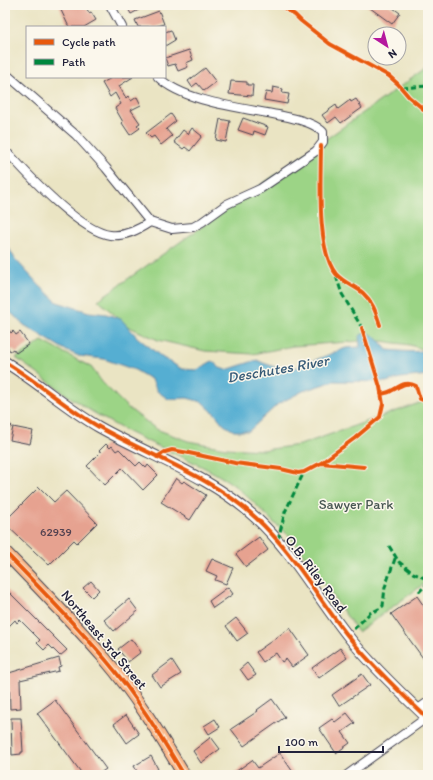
<svg xmlns="http://www.w3.org/2000/svg" width="433" height="780" font-family="Itim,sans-serif">
<rect width="100%" height="100%" fill="#fbf7ec"/>
<filter id="ink" filterUnits="userSpaceOnUse"><feTurbulence type="fractalNoise" baseFrequency=".025" numOctaves="2"/><feDisplacementMap in="SourceGraphic" scale="8" xChannelSelector="R" yChannelSelector="G"/><feConvolveMatrix kernelMatrix="1 2 1 2 8 2 1 2 1" color-interpolation-filters="sRGB"/></filter>
<filter id="wash" filterUnits="userSpaceOnUse"><feTurbulence type="fractalNoise" baseFrequency=".012" numOctaves="4" result="noise"/><feDisplacementMap in="SourceGraphic" scale="16" xChannelSelector="R" yChannelSelector="G"/><feGaussianBlur stdDeviation="0.9" result="paint"/><feColorMatrix in="noise" values="0 0 0 0 0 0 0 0 0 0 0 0 0 0 0 0 0 1.4 0 .05"/><feComposite in="paint" operator="in"/></filter>
<g filter="url(#wash)">
<rect width="100%" height="100%" fill="#eae4c3"/>
<path fill="#9cd486" stroke="#5f7b60" d="M428,67V351L410,345L374,340L293,346L253,354L205,351L158,340L127,326L98,300Z
M42,341L91,367L102,382L127,407L156,429L188,441L225,448L263,450L300,445L428,400V581L358,632L291,537C268,520 252,497 228,481C193,459 153,446 117,426C81,407 49,382 16,358Z"/>
<path fill="#55aed2" stroke="#3c6886" d="M5,241L15,259L39,285L57,302L89,312L106,314L121,319L138,338L163,358L182,369L197,370L212,361L220,368L226,370L257,360L263,363L287,371L346,348L360,347L359,336L367,332L377,338L387,350C400,351 414,353 428,350V375L401,378L386,382L334,381L303,391L278,404L249,431H234L224,425L215,414L202,402L187,398L168,399L157,391L152,380L135,370L104,359L79,356L67,351L24,325L9,311L5,305Z"/>
<g id="blocks">
<path fill="#e6a290" d="M62,5H85L89,13L91,12L96,20L84,27H69L59,6Z
M126,5H148L131,14Z
M366,5H389L400,13L392,24Z
M159,11L164,24L155,27H138L135,20Z
M171,30L175,40L165,46V32Z
M189,50L193,60L186,63L188,67L178,71L175,64L168,66L165,58Z
M205,68L216,82L204,91L197,83L192,87L188,81Z
M113,77H133L119,86L126,98L128,96L131,101L137,97L141,105L131,110L140,123L137,125L140,128L130,135L122,123L123,122L115,108L121,104L115,93L110,97L102,83Z
M231,81L247,82V85H253L252,96L229,94Z
M273,87L283,89L282,93L289,94L287,104L264,100L266,92L272,93Z
M356,99L362,108L341,123L336,117L328,123L322,115L336,105L338,109L350,100L351,102Z
M171,114L176,121L166,129L172,136L161,145L154,136L151,138L146,133Z
M243,118L268,127L265,135L254,131L253,135L238,130Z
M220,119L230,121L226,142L216,140Z
M192,128L202,136L190,151L185,147L183,149L174,142L183,130L188,134Z
M5,325L11,333L13,331L16,335L20,332L29,344L16,353L13,349L10,351L5,343Z
M5,419L12,426L5,433Z
M13,427L33,431L30,444L10,440Z
M106,444L110,448L112,446L116,451L119,449L136,466L140,462L146,468L148,465L158,475L143,490L122,468L105,485L87,466L101,452L99,451Z
M176,478L182,483L184,481L206,495L190,520L161,502Z
M39,487L54,502L66,491L97,523L77,543L74,540L49,565L5,524V521Z
M259,537L268,550L246,567L236,554Z
M212,559L233,568L226,584L215,580L217,576L206,571Z
M91,581L99,590L92,597L83,588Z
M228,587L233,594L213,608L209,601Z
M5,588L67,650L60,656L49,645L44,650L37,643L40,640L20,620L17,623L15,620L8,627L5,625Z
M417,596L428,612V665L391,614Z
M129,599L138,611L114,631L104,620Z
M236,618L248,633L237,641L226,626Z
M290,628L309,655L292,667L286,659L282,662L276,653L263,662L256,652Z
M131,639L141,652L128,662L118,649Z
M340,648L347,658L319,678L312,668Z
M59,658L61,666L58,667L59,671L20,680L21,708L10,709L9,673Z
M172,660L181,674L160,687L152,675Z
M247,663L256,675L248,680L240,669Z
M362,674L370,685L339,706L332,695Z
M272,699L285,717L244,746L231,729L258,711L257,710Z
M55,700L106,769L97,775H83L37,713Z
M347,713L355,723L342,732L350,743L336,753L319,728L332,719L335,722Z
M126,715L139,734L127,743L114,724Z
M11,718H21L23,752H21V754L12,755Z
M215,719L220,727L209,734L204,726Z
M211,737L220,749L201,763L193,751Z
M280,753L295,775H231L252,760L258,768Z
M151,756L158,769L148,775H139L134,766Z"/>
</g>
</g>
<g filter="url(#ink)">
<use href="#blocks" fill-opacity="0" stroke="#403f4f" stroke-width="1"/>
<g fill="none" stroke-linecap="round" stroke-linejoin="round">
<g stroke="#403f4f" stroke-width="10">
<path id="minor" d="M110,5L122,27
M5,73L76,135L106,168L150,222L172,229L193,227L202,222L227,204L260,189L316,151L323,142V132L321,130C310,121 292,118 278,115C244,108 183,102 158,77
M10,155C31,178 80,231 110,235C124,237 138,230 150,222
M418,709L428,702
M347,775L426,718"/>
</g>
<g stroke="#403f4f" stroke-width="12">
<path id="tertiary" d="M5,362C38,382 66,408 99,427C152,457 211,476 256,518C295,554 319,601 352,641C375,669 402,694 428,719"/>
</g>
<g stroke="#403f4f" stroke-width="14">
<path id="primary" d="M5,552C39,587 73,622 105,659C135,694 160,735 184,775"/>
</g>
<use href="#minor" stroke="#fff" stroke-width="8"/>
<use href="#tertiary" stroke="#fff" stroke-width="10"/>
<use href="#primary" stroke="#fbbb8d" stroke-width="12"/>
<path stroke="#00873e" stroke-width="3" stroke-dasharray="6 3" stroke-linecap="butt" d="M402,88L428,86
M336,276L342,294L362,328
M278,540L285,512L304,472
M389,546L399,562L413,573L427,579V584L419,592
M354,629L370,613L377,610L383,606L385,587L396,556"/>
<g stroke="#fbf7ec" stroke-width="6">
<path id="cycleway" d="M280,5L295,15L301,21L330,44L389,76L398,84L409,97L428,113
M321,146C321,177 316,250 336,274C344,283 355,286 363,293C373,302 376,313 380,325
M5,362C38,382 66,408 99,427C152,457 211,476 256,518C295,554 319,601 352,641C375,669 402,694 428,719
M381,394C384,393 388,393 391,391C399,387 406,380 416,386L420,399L428,402
M157,457L165,452L172,450L189,453L235,463L281,469L298,473L304,472L321,463L364,467
M321,463L355,438L380,417L383,404L380,387L362,328
M5,552C39,587 73,622 105,659C135,694 160,735 184,775"/>
</g>
<use href="#cycleway" stroke="#e8590c" stroke-width="4"/>
</g>
</g>
<g text-anchor="middle" dominant-baseline="central" stroke-width="3" stroke-linejoin="round" paint-order="stroke">
<g font-size="12" fill="#534250">
<text x="56" y="532">62939</text>
</g>
<g font-size="14" fill="#475752" stroke="#fbf7ec">
<text x="356" y="504">Sawyer Park</text>
</g>
<g font-size="14" fill="#22223b" stroke="#fbf7ec">
<text transform="translate(316 574) rotate(53)">O.B. Riley Road</text>
<text transform="translate(104 640) rotate(50)">Northeast 3rd Street</text>
</g>
<g font-size="15" font-style="italic" fill="#365a77" stroke="#fbf7ec">
<text transform="translate(278 369) rotate(-10)">Deschutes River</text>
</g>
</g>
<rect width="433" height="780" fill="none" stroke="#fbf7ec" stroke-width="20"/>
<rect x="26" y="26" width="140" height="52" fill="#fbf7ec" stroke="#a4a2a5"/>
<rect x="34" y="39" width="20" height="6" fill="#e8590c" stroke="#a4a2a5"/>
<text x="62" y="46" font-size="12" fill="#22223b">Cycle path</text>
<rect x="34" y="59" width="20" height="6" fill="#00873e" stroke="#a4a2a5"/>
<text x="62" y="66" font-size="12" fill="#22223b">Path</text>
<g transform="translate(387 46) rotate(144)"><circle r="19" fill="#fbf7ec" stroke="#a4a2a5"/>
<path d="M0-3L7 15L0 10L-7 15Z" fill="#b5179e"/>
<text y="-6" font-size="11" font-weight="bold" text-anchor="middle" fill="#22223b">N</text>
</g>
<path d="M279 746v6h104v-6" fill="none" stroke="#22223b" stroke-width="2"/>
<text x="285" y="746" font-size="12" fill="#22223b" stroke="#fbf7ec" stroke-width="3" paint-order="stroke">100 m</text>
</svg>
